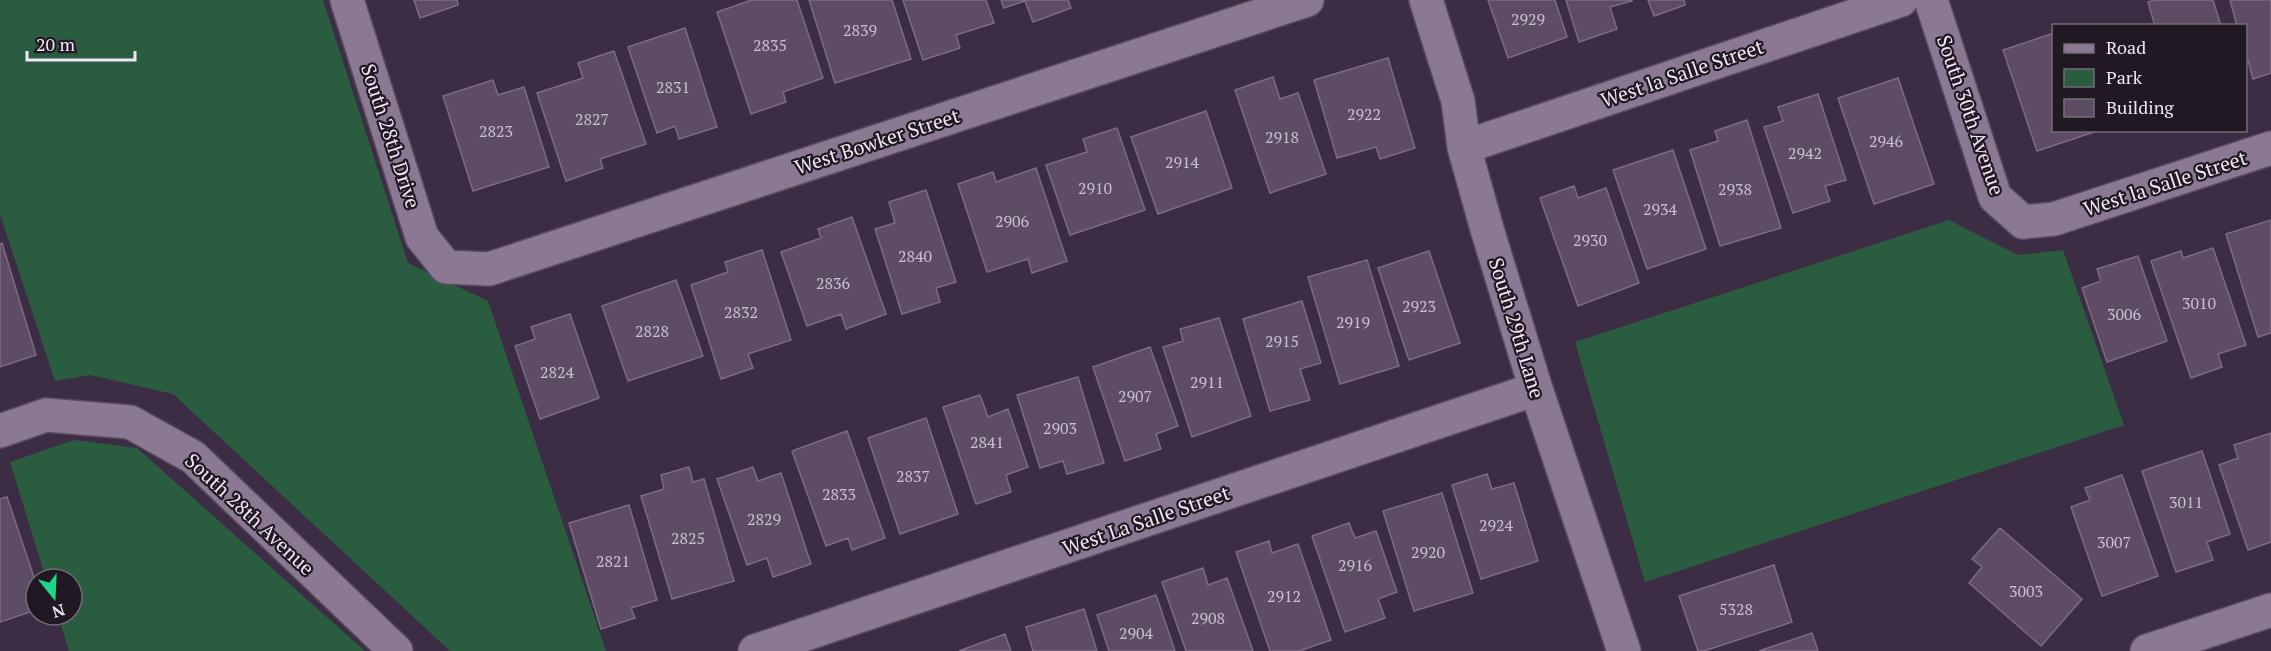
<svg xmlns="http://www.w3.org/2000/svg" width="2271" height="651" font-family="'PT Serif',serif">
<rect width="100%" height="100%" fill="#3d2d44"/>
<path fill="#2a5c40" d="M0,0H323L408,263L488,301L606,651H450L173,394L90,375L55,381L0,214Z
M1949,220L2018,255L2063,250L2124,425L1645,582L1575,342Z
M74,440L137,448L365,651H69L58,615H72V579H46L10,462Z"/>
<path fill="#5d4c64" stroke="#7d6b85" stroke-width="1.5" d="M414,0H457L458,5L420,18Z
M752,0H797L823,78L783,92L786,102L751,114L717,12Z
M809,0H892L911,59L835,83Z
M903,0H986L994,23L956,35L960,48L923,60Z
M1001,0H1068L1071,8L1033,22L1025,1L1004,8Z
M1488,0H1555L1567,37L1508,58Z
M1566,0H1632V1L1610,7L1617,29L1579,42Z
M1648,0H1684L1685,5L1654,16Z
M2155,0H2213L2221,26H2155L2148,2Z
M2230,0H2271V73L2253,79L2246,53V26H2237Z
M685,28L717,127L679,139L675,126L657,133L628,47Z
M2054,33V130L2097,131L2037,151L2003,50Z
M614,51L646,144L600,159L603,168L566,181L537,93L583,78L578,63Z
M1388,58L1415,148L1380,159L1376,147L1337,158L1314,80Z
M1273,77L1280,99L1298,93L1326,174L1270,193L1235,90Z
M1898,78L1934,184L1874,204L1838,98Z
M493,80L498,95L524,87L549,167L473,191L443,96Z
M1818,94L1846,180L1825,186L1830,201L1793,213L1764,127L1783,121L1778,107Z
M1206,111L1232,188L1158,214L1131,137Z
M1747,120L1781,228L1720,246L1690,150L1718,141L1715,131Z
M1117,128L1145,210L1070,235L1046,165L1087,152L1083,139Z
M1673,150L1706,249L1647,269L1613,170Z
M1036,168L1067,261L1032,273L1028,259L987,272L958,184L993,172L996,182Z
M1574,186L1578,198L1606,188L1639,283L1578,306L1540,198Z
M926,190L956,282L936,288L940,302L902,314L875,229L895,223L889,202Z
M852,217L886,314L846,329L841,314L807,326L781,252L821,238L818,229Z
M2271,220V333L2258,337L2226,234Z
M2,243L36,355L0,367V244Z
M2213,248L2246,345L2218,354L2222,367L2191,378L2151,261L2181,251L2183,258Z
M762,250L791,340L748,354L753,368L721,379L691,285L728,272L725,262Z
M1429,251L1460,343L1409,360L1378,268Z
M2138,256L2167,341L2107,362L2082,288L2101,281L2097,269Z
M1367,260L1399,366L1340,384L1308,277Z
M676,280L703,356L628,381L602,306Z
M1302,301L1321,363L1300,369L1310,400L1270,411L1243,319Z
M570,314L599,398L540,419L515,346L535,339L531,327Z
M1219,318L1251,416L1192,437L1163,347L1183,341L1180,329Z
M1150,347L1178,426L1156,434L1161,449L1125,461L1093,367Z
M1078,377L1104,463L1067,474L1063,461L1040,468L1017,395Z
M980,395L988,417L1008,409L1028,467L1006,475L1011,492L976,504L943,407Z
M926,418L958,514L900,534L868,438Z
M847,431L885,538L852,550L848,538L826,546L792,451Z
M2271,433V542L2248,550L2219,465L2238,458L2234,445Z
M2202,451L2230,534L2207,542L2213,560L2176,572L2142,471Z
M689,467L693,482L704,479L734,581L672,599L641,496L664,489L661,475Z
M753,467L758,481L781,473L811,564L773,577L767,558L747,565L717,479Z
M1487,474L1492,489L1514,483L1538,561L1481,579L1452,485Z
M2122,475L2158,576L2102,596L2071,507L2090,500L2085,488Z
M1442,493L1473,593L1414,611L1383,511Z
M7,497L36,583V610L0,622V499Z
M629,505L657,600L631,608L635,618L601,629L569,523Z
M1349,523L1355,538L1376,531L1397,592L1378,599L1385,618L1345,632L1312,536Z
M2000,528L2082,599L2041,646L1969,583L1982,567L1972,559Z
M1269,541L1272,553L1298,544L1331,640L1299,651H1270L1236,552Z
M1774,565L1792,622L1704,651H1698L1679,596Z
M1203,568L1208,585L1227,578L1253,651H1186L1162,582Z
M1156,595L1175,651H1109L1097,615Z
M1084,609L1097,651H1033L1026,627Z
M1812,633L1818,651H1759Z
M1005,634L1011,651H959Z"/>
<g fill="none" stroke-linecap="round" stroke-linejoin="round">
<g stroke="#594b5e" stroke-width="36">
<path id="street" d="M347,0L422,237L446,267L489,269L1307,0
M1426,0L1458,101L1464,147L1487,229L1536,389L1624,651
M1931,0L1995,197L2023,222L2054,219L2271,148
M1464,147L1901,0
M0,431L46,415L130,422L193,457L396,651
M755,651L1536,389
M2147,651L2271,610"/>
</g>
<use href="#street" stroke="#8b7993" stroke-width="33"/>
</g>
<g text-anchor="middle" dominant-baseline="central" stroke-width="4.5" stroke-linejoin="round" paint-order="stroke">
<g font-size="16" fill="#cabfcf">
<text x="1528" y="19">2929</text>
<text x="860" y="30">2839</text>
<text x="770" y="45">2835</text>
<text x="673" y="87">2831</text>
<text x="1364" y="114">2922</text>
<text x="592" y="119">2827</text>
<text x="496" y="131">2823</text>
<text x="1282" y="137">2918</text>
<text x="1886" y="141">2946</text>
<text x="1805" y="153">2942</text>
<text x="1182" y="162">2914</text>
<text x="1095" y="188">2910</text>
<text x="1735" y="189">2938</text>
<text x="1660" y="209">2934</text>
<text x="1012" y="221">2906</text>
<text x="1590" y="240">2930</text>
<text x="915" y="256">2840</text>
<text x="833" y="283">2836</text>
<text x="2199" y="303">3010</text>
<text x="1419" y="306">2923</text>
<text x="741" y="312">2832</text>
<text x="2124" y="314">3006</text>
<text x="1353" y="322">2919</text>
<text x="652" y="331">2828</text>
<text x="1282" y="341">2915</text>
<text x="557" y="372">2824</text>
<text x="1207" y="382">2911</text>
<text x="1135" y="396">2907</text>
<text x="1060" y="428">2903</text>
<text x="987" y="442">2841</text>
<text x="913" y="476">2837</text>
<text x="839" y="494">2833</text>
<text x="2186" y="502">3011</text>
<text x="764" y="519">2829</text>
<text x="1496" y="525">2924</text>
<text x="688" y="538">2825</text>
<text x="2114" y="542">3007</text>
<text x="1428" y="552">2920</text>
<text x="613" y="561">2821</text>
<text x="1355" y="565">2916</text>
<text x="2026" y="591">3003</text>
<text x="1284" y="596">2912</text>
<text x="1736" y="609">5328</text>
<text x="1208" y="618">2908</text>
<text x="1136" y="633">2904</text>
</g>
<g font-size="20" fill="#efe5f3" stroke="#201923">
<text transform="translate(1682 73) rotate(-19)">West la Salle Street</text>
<text transform="translate(1971 115) rotate(71)">South 30th Avenue</text>
<text transform="translate(391 136) rotate(72)">South 28th Drive</text>
<text transform="translate(877 141) rotate(-18)">West Bowker Street</text>
<text transform="translate(2165 183) rotate(-18)">West la Salle Street</text>
<text transform="translate(1517 328) rotate(73)">South 29th Lane</text>
<text transform="translate(250 514) rotate(43)">South 28th Avenue</text>
<text transform="translate(1146 520) rotate(-19)">West La Salle Street</text>
</g>
</g>
<rect x="2052" y="24" width="195" height="108" fill="#201923" stroke="#736b76" stroke-width="1.5"/>
<rect x="2064" y="44" width="30" height="9" fill="#8b7993" stroke="#736b76" stroke-width="1.5"/>
<text x="2106" y="54" font-size="18" fill="#efe5f3">Road</text>
<rect x="2064" y="69" width="30" height="18" fill="#2a5c40" stroke="#736b76" stroke-width="1.5"/>
<text x="2106" y="84" font-size="18" fill="#efe5f3">Park</text>
<rect x="2064" y="99" width="30" height="18" fill="#5d4c64" stroke="#736b76" stroke-width="1.5"/>
<text x="2106" y="114" font-size="18" fill="#efe5f3">Building</text>
<g transform="translate(54 597) rotate(162)"><circle r="28" fill="#201923" stroke="#736b76" stroke-width="1.5"/>
<path d="M0-4.5L10 22L0 15L-10 22Z" fill="#1dd888"/>
<text y="-9" font-size="16" font-weight="bold" text-anchor="middle" fill="#efe5f3">N</text>
</g>
<path d="M27 51v9h108v-9" fill="none" stroke="#efe5f3" stroke-width="3"/>
<text x="36" y="51" font-size="18" fill="#efe5f3" stroke="#201923" stroke-width="4.5" paint-order="stroke">20 m</text>
</svg>
